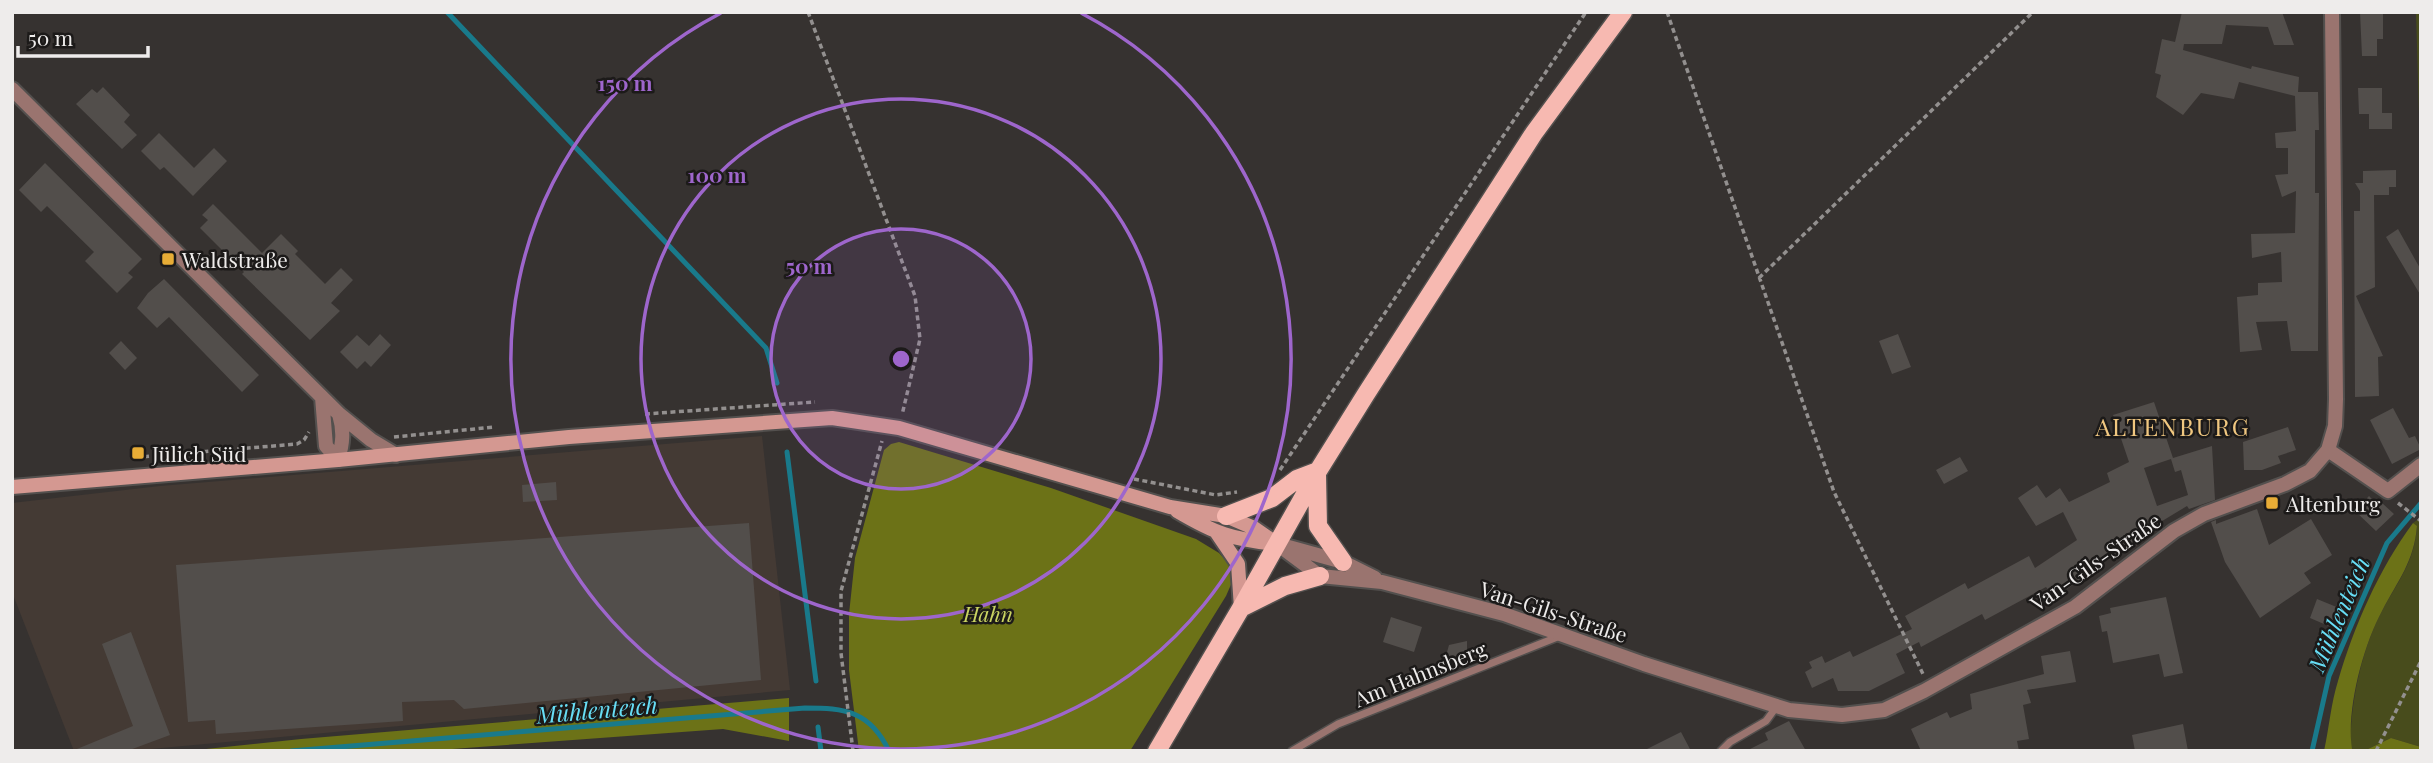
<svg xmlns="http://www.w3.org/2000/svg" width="2433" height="763" font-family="'Playfair Display',serif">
<rect width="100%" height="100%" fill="#363230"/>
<path fill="#443a34" d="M762,436L790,690L129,751H74L12,592V503L160,486Z"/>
<path fill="#484c1c" d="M2416,12H2421L2419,114Z
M2421,517V747L2391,738L2368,749H2351C2349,707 2362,648 2382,611C2398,581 2414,563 2417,527L2413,523Z"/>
<path fill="#6c7217" d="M899,442L1051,488L1196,539L1219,553L1231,566L1233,580L1226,596L1130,751H859L849,670V614L855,558L884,450L891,444Z
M2413,523L2417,526C2414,562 2398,580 2382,611C2363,646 2346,710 2352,749H2368L2391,738L2421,747V751H2324C2329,728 2331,703 2338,681C2354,626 2379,569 2413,523Z
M789,698V741L723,729L425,751H187L301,739Z"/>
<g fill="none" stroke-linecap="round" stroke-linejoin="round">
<path stroke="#197a8b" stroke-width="5" d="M447,12L766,348L777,383
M787,452L816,681
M818,727L821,751
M291,751L805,708C845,708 870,711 889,751
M2312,751L2329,676L2387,543L2421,503"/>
</g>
<path fill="#524e4b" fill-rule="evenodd" d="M2182,12H2282L2294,45H2274L2268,27L2226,25L2222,44H2184L2183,50L2251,69L2252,66L2299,77L2298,92H2318L2319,130H2315V193H2319L2318,351H2291L2287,321L2256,322L2262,350L2240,352L2237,297L2258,295V283L2282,282L2281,252L2252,258L2251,234L2295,233L2296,191L2282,197L2275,175L2288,174V148H2276L2275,133L2296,131L2295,96L2239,82L2234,99L2201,93L2183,115L2156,97L2161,75L2155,73L2162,39L2175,42Z
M2360,12H2383V39H2377V56H2362Z
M103,87L130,115L124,122L137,135L122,149L76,104L92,89L97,93Z
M2358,88H2382V113H2392V129H2369V114H2359Z
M159,133L194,168L214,148L227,161L193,196L164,167L160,170L141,151Z
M45,163L142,259L128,273L133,277L117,293L85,261L94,252L47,206L41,212L19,190Z
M2396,170V187H2389V195H2374L2375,287L2356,296L2383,356L2378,357L2379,396L2355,397L2354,211H2360V191L2355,183H2363V171Z
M213,204L262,253L281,234L298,251L295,254L325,284L341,268L353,280L331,303L340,311L310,340L242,274L244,272L200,228L208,220L202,215Z
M2398,229L2421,270V296L2386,237Z
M164,279L259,375L242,392L169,317L157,328L137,308L148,293Z
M380,334L391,345L371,367L365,361L357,369L340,352L357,335L369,346Z
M1898,334L1911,367L1892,374L1879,341Z
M121,341L137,358L125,370L109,353Z
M2154,402L2173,458L2212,446L2215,500L2189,509L2187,506L2134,538L2137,545L2100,564L2101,567L2054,597L2046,587L1985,620L1982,614L1921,647L1919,642L1896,654L1905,673L1869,691H1838L1833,678L1812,688L1805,672L1812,668L1809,662L1822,656L1825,663L1850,651L1853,657L1912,629L1905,616L1965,583L1968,589L2029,556L2035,568L2077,540L2063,512L2036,526L2018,498L2037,485L2046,498L2060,488L2069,502L2110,482L2107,473L2129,462L2113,415ZM2171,459L2175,472L2181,470L2188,495L2157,506L2144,468Z
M2393,408L2409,438L2415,436L2421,449L2392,464L2370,420Z
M2288,427L2296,450L2278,456L2281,463L2262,470H2244L2243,442Z
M1960,457L1968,471L1944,484L1936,470Z
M556,482L557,500L523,502L522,485Z
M2369,496L2379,506L2382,503L2394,514L2376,531L2355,511Z
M2257,509L2269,545L2311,519L2332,555L2304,573L2311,583L2260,618L2225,562L2211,522L2216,520V524Z
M749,523L761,680L464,709L454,700L402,702L403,721L216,734L215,720L188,722L176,565Z
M2166,597L2183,673L2164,677L2159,654L2113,663L2107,631L2102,632L2099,616L2111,613L2110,608Z
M2317,599L2339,608L2331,627L2310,618Z
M1391,617L1422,627L1414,652L1383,642Z
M131,632L170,735L127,751H72L133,726L102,644Z
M1467,641V657L1444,663L1449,645Z
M2070,651L2076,682L2027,690L2031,703L2023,705L2029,739L2017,741L2019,751H1921L1911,729L1947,712L1950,718L1972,709L1970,694L2044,674L2041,656Z
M1789,721L1806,751H1746L1768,740L1765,733Z
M2183,724L2188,751H2135L2132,735Z
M1681,732L1691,751H1643Z"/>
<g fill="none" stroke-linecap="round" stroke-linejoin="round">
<g stroke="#53504e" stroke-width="10">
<path id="lane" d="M1292,751L1338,724L1560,636
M1721,751L1730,742L1766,721L1777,706"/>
</g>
<g stroke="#53504e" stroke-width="18">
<path id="street" d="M12,89L339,414L371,440L396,455
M322,397L326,446L338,460
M2328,450L2388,491L2421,465
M338,460C343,443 344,431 339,414
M1277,544L1320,576L1382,582L1504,614L1644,664L1789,710L1842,715L1884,710L1924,691L2075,607L2174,531L2204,514L2285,484L2310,471L2328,450L2335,426L2336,399L2332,12
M1285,546L1343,562L1375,578"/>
</g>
<g stroke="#53504e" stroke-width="18">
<path id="secondary" d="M12,487L338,460L569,437L832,418L899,428L1170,507L1226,516L1254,528L1277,544
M1177,511C1216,534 1231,539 1276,544
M1217,533L1238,564L1241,608"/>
</g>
<g stroke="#53504e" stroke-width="21">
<path id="primary" d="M1317,475L1318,526L1343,562
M1226,516L1272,498L1297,479L1318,471
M1241,608L1285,586L1320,576
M1157,751L1241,608L1318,471L1366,394L1534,133L1623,12"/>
</g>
<path stroke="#93908f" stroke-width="3.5" stroke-dasharray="5 3.5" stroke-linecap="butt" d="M808,12L915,296L920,339L902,415
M1667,12L1834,492L1924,676
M1759,278L2033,12
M645,414L815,402
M394,437L494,427
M138,453L140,457L297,444L304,440L309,432
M1280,470L1586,12
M1134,479L1216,495L1237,492
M2398,503L2421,521
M853,751L841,653V591L882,441
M2376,751L2421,661"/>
<use href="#lane" stroke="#9a746f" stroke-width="7"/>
<use href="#street" stroke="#9a746f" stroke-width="14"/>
<use href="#secondary" stroke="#d49891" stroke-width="14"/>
<use href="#primary" stroke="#f7b9b1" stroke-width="18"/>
</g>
<circle cx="901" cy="359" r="130" fill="#9e66cc" fill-opacity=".12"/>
<g fill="none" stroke="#9e66cc" stroke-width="3.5">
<circle cx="901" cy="359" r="130"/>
<circle cx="901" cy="359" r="260"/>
<path d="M1081 13A390 390 0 1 1 721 13"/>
</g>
<g fill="#e7ac36" stroke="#1c1a19" stroke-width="2.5">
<rect x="161" y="252" width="14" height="14" rx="3.5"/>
<rect x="131" y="446" width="14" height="14" rx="3.5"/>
<rect x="2265" y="496" width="14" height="14" rx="3.5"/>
</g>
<g text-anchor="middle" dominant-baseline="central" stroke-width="5" stroke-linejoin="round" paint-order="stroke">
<g font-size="21" fill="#eeeceb" stroke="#1c1a19" text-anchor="start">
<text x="182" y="259">Waldstraße</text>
<text x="152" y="453">Jülich Süd</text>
<text x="2286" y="503">Altenburg</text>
</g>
<g font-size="21" fill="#eeeceb" stroke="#1c1a19">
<text transform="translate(2095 561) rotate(-35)">Van-Gils-Straße</text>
<text transform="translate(1554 611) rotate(18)">Van-Gils-Straße</text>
<text transform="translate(1420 673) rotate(-22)">Am Hahnsberg</text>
</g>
<g font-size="21" font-style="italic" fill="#cad462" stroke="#1c1a19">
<text x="988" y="613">Hahn</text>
</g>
<g font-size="23" font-style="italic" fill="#67ddf5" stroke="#1c1a19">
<text transform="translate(2338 614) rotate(-67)">Mühlenteich</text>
<text transform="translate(597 709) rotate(-5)">Mühlenteich</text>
</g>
<g font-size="24" letter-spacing="2" fill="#f0c780" stroke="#1c1a19">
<text x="2173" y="426">ALTENBURG</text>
</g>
</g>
<circle cx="901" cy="359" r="10" fill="#9e66cc" stroke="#1c1a19" stroke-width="3.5"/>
<g font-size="21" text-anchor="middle" font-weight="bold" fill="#9e66cc" stroke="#1c1a19" stroke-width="5" stroke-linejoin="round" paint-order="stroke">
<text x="625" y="91">150 m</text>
<text x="717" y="183">100 m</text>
<text x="809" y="274">50 m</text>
</g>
<rect width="2433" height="763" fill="none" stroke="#eeeceb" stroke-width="28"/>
<path d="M18 46v10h130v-10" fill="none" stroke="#eeeceb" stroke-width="3.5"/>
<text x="28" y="46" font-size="21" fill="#eeeceb" stroke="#1c1a19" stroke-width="5" paint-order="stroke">50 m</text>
</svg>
